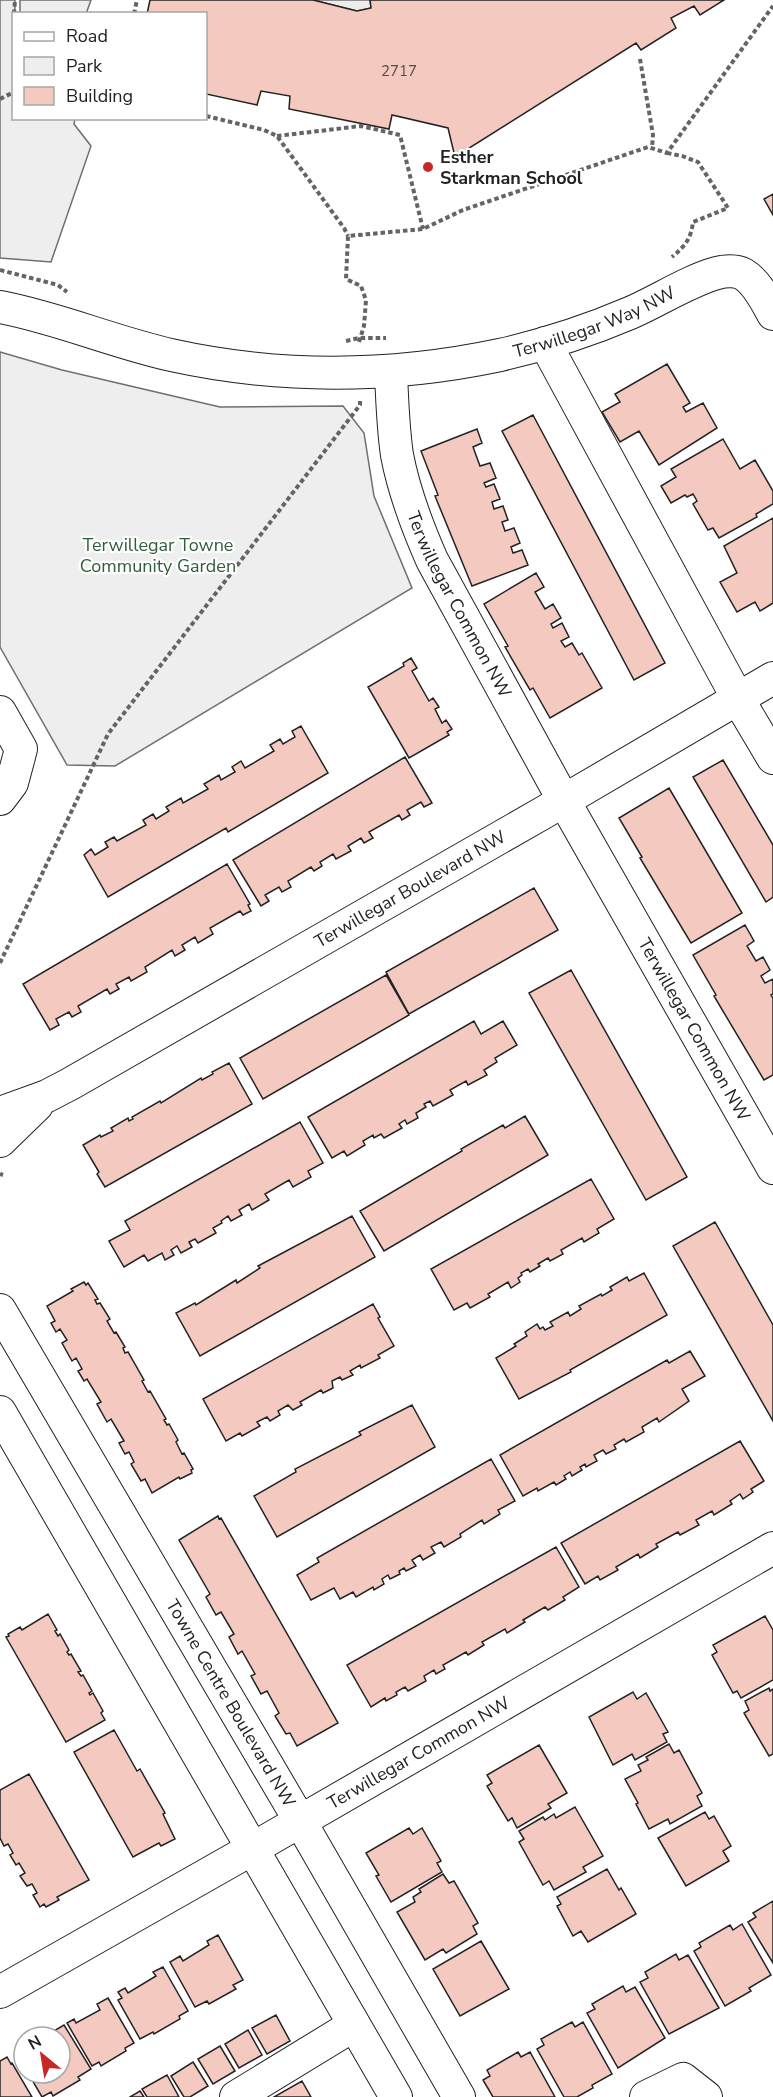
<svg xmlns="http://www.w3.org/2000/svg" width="773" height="2097" font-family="'Nunito Sans',sans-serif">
<rect width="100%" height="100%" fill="#fff"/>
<path fill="#eee" stroke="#6f6f6f" stroke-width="1.5" d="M0,0H15L14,118L75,119L74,124L91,146L51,262L0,258Z
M20,0H91L86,14L20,13Z
M0,352L62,370L220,407L343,406L364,433L374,496L412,588L115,766L67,765L0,647Z"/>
<path fill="#ededed" stroke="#6f6f6f" stroke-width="1.5" d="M313,0H370L371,8L357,11Z"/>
<path fill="#f3c9c0" stroke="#222" stroke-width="1.5" d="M150,0H313L357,11L371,8L370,0H724L700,15L694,6L671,18L676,28L641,50L636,43L455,157L448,128L392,115L389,129L289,109L290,96L261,91L257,105L206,94V14H147Z
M773,194V215L764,199Z
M667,364L690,403L683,407L686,412L703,403L717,428L659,465L639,431L620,442L602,412L620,402L615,394Z
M533,415L665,663L634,680L502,431Z
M477,429L482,443L473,447L480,466L490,463L496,478L484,483L486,487L494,484L500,499L492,502L494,509L503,506L508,520L502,522L505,531L514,528L520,543L511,547L513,553L522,550L528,565L472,586L435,496L438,495L421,451Z
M723,439L740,469L755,460L773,491V504L756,514L757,517L719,538L713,528L708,530L693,504L697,501L693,494L687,497L685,495L671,503L661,486L676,477L671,469Z
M773,518V603L760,611L755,602L737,612L720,582L737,573L724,546Z
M536,573L544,587L535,592L545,609L553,604L561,618L551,624L553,628L562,623L569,637L561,641L565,647L572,643L579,655L582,653L602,688L550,718L533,688L530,690L505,647L508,646L484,604Z
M411,658L417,668L412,671L429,701L433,698L439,707L435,709L442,723L446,720L452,729L447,732L449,735L409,758L368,687L404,666L403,663Z
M301,726L328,773L228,832L226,828L108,897L84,855L91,849L95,855L108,847L105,842L114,837L117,841L146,825L143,820L153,814L156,819L169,811L166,807L181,798L183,803L208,789L204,784L219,775L221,780L235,772L232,767L241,761L245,768L274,751L270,745L280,739L283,744L295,737L292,731Z
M405,757L432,803L424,807L421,802L407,810L410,815L402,820L399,815L369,832L373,838L364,843L361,838L348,846L351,851L336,859L333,854L320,862L322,866L314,871L311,867L288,881L291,887L282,892L279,887L265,895L269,901L261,906L233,860Z
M723,760L773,845V897L766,902L693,777Z
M669,788L742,913L691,943L640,858L642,857L619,818Z
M227,864L250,904L248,905L251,911L243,915L240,911L210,928L213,934L198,943L195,937L182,945L185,950L175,956L172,950L145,967L147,972L131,981L129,977L116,984L119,989L110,994L107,989L78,1006L81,1012L72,1017L69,1012L56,1019L59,1025L50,1030L23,984Z
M534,888L558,930L409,1014L386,972Z
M745,925L754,941L747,946L756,961L763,957L770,970L761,976L765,983L773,979V994L771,995L773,998V1075L764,1080L714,996L716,995L693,955Z
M571,970L687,1177L646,1200L529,993Z
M386,975L409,1015L263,1099L240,1058Z
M474,1021L481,1034L503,1021L517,1045L495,1058L497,1062L484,1070L487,1075L468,1085L466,1081L450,1090L453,1095L433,1106L430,1101L424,1104L426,1107L416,1113L418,1118L407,1124L405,1120L399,1124L402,1128L384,1138L381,1134L374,1138L373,1135L363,1141L365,1145L347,1156L344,1151L332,1158L308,1117Z
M229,1063L252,1104L105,1187L97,1174L99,1172L83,1145L100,1135L101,1137L113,1131L111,1128L128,1118L129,1121L133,1119L132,1117L160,1101L161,1103L201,1078L202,1080L213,1074L212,1072Z
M525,1116L548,1155L384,1251L360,1211L462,1151L461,1149L503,1125L505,1128Z
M300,1122L323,1163L308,1171L311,1177L293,1187L289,1180L265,1194L269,1200L252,1210L249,1204L239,1210L242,1215L231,1221L228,1216L221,1221L222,1223L213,1228L216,1233L198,1243L195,1239L189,1242L192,1247L181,1253L177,1246L171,1250L174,1255L165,1260L162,1253L148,1261L144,1255L124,1267L109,1241L130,1230L125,1221Z
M591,1179L614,1219L597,1229L599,1233L584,1242L582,1238L561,1250L563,1254L550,1261L548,1258L538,1264L540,1266L530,1272L528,1269L521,1273L522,1275L518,1278L520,1282L511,1288L508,1282L488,1294L490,1297L470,1308L467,1303L454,1310L431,1269Z
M352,1216L375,1257L200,1356L176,1313L195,1303L196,1305L236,1280L237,1283L260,1268L258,1266Z
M715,1222L773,1325V1421L673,1246Z
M644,1273L667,1315L570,1370L571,1372L519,1399L496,1358L516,1346L514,1344L527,1336L525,1332L537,1324L540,1329L543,1327L545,1330L553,1326L550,1322L568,1312L570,1316L581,1309L579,1306L601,1294L602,1296L612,1290L610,1287L627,1277L629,1281Z
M84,1282L86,1285L88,1283L98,1299L95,1300L97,1304L100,1303L110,1319L107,1321L114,1333L116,1332L125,1347L123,1348L125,1353L128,1352L144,1380L142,1381L148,1392L150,1391L166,1419L164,1420L167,1425L169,1424L178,1440L176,1442L182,1454L184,1453L193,1469L191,1470L192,1473L180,1479L179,1477L152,1493L145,1479L141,1481L131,1464L134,1462L129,1452L125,1454L119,1443L124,1441L111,1419L107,1422L97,1404L101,1402L87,1379L84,1381L78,1371L82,1369L76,1358L72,1361L62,1343L67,1340L60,1329L56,1332L51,1323L55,1321L47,1306L73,1291L71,1289Z
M373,1304L380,1317L378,1318L394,1346L378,1355L380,1358L361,1368L360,1365L350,1371L353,1375L342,1380L340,1377L332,1381L333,1388L323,1393L321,1390L300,1402L302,1405L293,1410L288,1405L278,1411L280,1415L270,1421L267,1417L257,1422L260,1426L242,1436L240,1433L226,1441L203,1399Z
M690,1351L705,1376L682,1389L689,1401L659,1422L657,1418L642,1427L644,1432L626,1442L624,1439L614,1445L616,1449L606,1454L603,1450L594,1455L597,1461L586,1467L585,1464L580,1467L582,1470L572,1476L570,1472L564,1476L566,1479L556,1485L554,1482L538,1491L537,1488L523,1496L500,1455L667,1360L669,1363Z
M412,1405L435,1447L277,1537L254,1496L296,1472L295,1469L361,1435L359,1432Z
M740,1441L764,1481L751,1489L753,1492L743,1499L740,1494L730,1501L732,1504L714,1515L712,1511L696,1520L699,1525L680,1535L678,1532L656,1544L658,1547L640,1558L638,1554L616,1567L618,1570L600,1580L598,1576L585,1584L561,1543Z
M491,1459L515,1501L498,1510L500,1514L484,1524L482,1520L460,1534L461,1537L444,1547L441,1542L431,1547L435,1553L423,1560L420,1555L412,1560L416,1566L406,1571L404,1568L399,1571L400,1574L390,1579L388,1575L382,1579L384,1584L374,1590L373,1587L356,1597L353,1592L340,1599L334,1588L311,1600L297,1575L319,1562L317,1558Z
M218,1516L219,1519L221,1518L338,1723L297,1746L290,1733L286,1734L275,1716L279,1713L267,1691L261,1694L251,1676L255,1674L242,1651L238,1654L229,1637L234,1634L221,1612L216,1615L206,1597L210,1594L179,1540Z
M556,1547L579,1587L563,1597L565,1600L548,1610L545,1607L523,1620L525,1622L507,1633L505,1629L482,1642L484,1645L468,1655L466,1652L443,1665L445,1669L436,1674L434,1670L424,1676L426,1681L408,1691L405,1687L396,1692L397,1695L386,1701L385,1698L371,1707L347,1665Z
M48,1614L57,1630L55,1631L58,1636L60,1634L69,1650L67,1652L69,1655L71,1654L81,1671L78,1672L81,1676L83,1675L92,1691L89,1693L90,1695L93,1693L103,1711L101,1713L105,1720L66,1742L6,1637L9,1636L8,1634L20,1627L22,1630Z
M765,1616L773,1630V1680L741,1698L737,1691L733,1693L712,1655L717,1652L713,1645Z
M769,1688L770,1691L773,1689V1754L769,1756L744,1713L749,1710L745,1701Z
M633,1692L637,1699L646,1693L668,1732L663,1734L667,1742L635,1760L632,1754L613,1765L589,1717Z
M114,1730L137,1771L140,1769L165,1813L163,1814L175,1839L161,1846L159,1843L133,1857L74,1752Z
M669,1744L674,1753L679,1750L702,1793L697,1796L702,1806L670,1824L668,1819L649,1829L636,1804L638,1803L625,1779L641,1771L638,1765L648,1760L646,1757Z
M539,1745L567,1793L548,1804L551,1808L517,1828L512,1818L508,1821L487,1786L492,1783L487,1775Z
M29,1774L89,1880L57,1897L59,1900L46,1907L44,1904L40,1907L33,1895L37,1893L32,1884L27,1886L20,1876L25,1873L19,1863L16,1865L10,1855L13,1853L8,1844L4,1846L0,1838V1790Z
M575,1807L603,1856L583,1867L586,1872L554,1890L549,1881L543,1885L519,1842L524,1839L519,1831L543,1817L545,1820L554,1814L556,1818Z
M705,1812L709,1819L714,1816L731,1846L723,1851L729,1861L686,1886L658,1838Z
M409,1828L413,1834L422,1828L441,1861L437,1863L442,1872L391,1902L376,1876L379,1875L366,1853Z
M607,1869L619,1890L621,1888L636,1914L588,1942L581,1931L573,1936L557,1906L561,1904L557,1897Z
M443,1874L449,1883L454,1881L478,1923L473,1926L477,1934L446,1953L443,1949L425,1960L397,1912L415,1902L413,1897L421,1892L419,1889Z
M773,1901V1963L748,1922L756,1917L753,1913Z
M742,1924L771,1975L749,1988L751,1991L725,2006L694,1951L701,1947L699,1943L730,1925L733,1930Z
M218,1935L243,1980L233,1985L236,1989L209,2004L207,2001L195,2007L170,1962L180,1956L183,1961L209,1945L207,1941Z
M481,1941L509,1989L460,2016L433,1969Z
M676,1954L679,1960L688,1955L719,2008L669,2034L640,1982L648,1978L645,1972Z
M163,1967L188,2011L179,2016L180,2019L154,2034L153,2032L140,2039L118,2000L122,1998L118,1992L125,1988L128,1993L156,1976L153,1972Z
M623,1986L626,1992L635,1987L665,2038L618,2068L587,2013L595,2009L592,2004Z
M108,1998L134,2043L125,2048L126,2051L101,2066L99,2062L92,2066L67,2023L74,2019L76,2023L100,2010L97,2004Z
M276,2015L290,2041L267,2054L252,2028Z
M572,2022L575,2027L583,2022L612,2074L592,2085L593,2088L577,2097H564L537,2049L544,2045L541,2039Z
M64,2025L91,2069L78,2077L80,2080L53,2096L51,2092L42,2097L28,2073H60V2037H52L54,2036L52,2032Z
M248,2030L262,2055L239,2068L225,2044Z
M220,2046L235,2071L213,2084L198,2059Z
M24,2048V2067L16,2053Z
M518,2052L521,2057L530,2052L555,2097H493L483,2080L490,2076L487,2070Z
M7,2057L11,2064L12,2063L32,2097H0V2061Z
M193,2062L208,2086L190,2097H184L171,2076Z
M167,2075L179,2097H147L142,2089Z
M302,2081L311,2097H274Z
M140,2091L144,2097H130Z"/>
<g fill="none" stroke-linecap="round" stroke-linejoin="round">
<g stroke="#222" stroke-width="34">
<g id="minor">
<path id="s1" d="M0,307C58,318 113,342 171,355C280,379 391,378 500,355C544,345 588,331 630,313C658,301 688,281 717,273C724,271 736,270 743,274C757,282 766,301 773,314"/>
<path d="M545,343L738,699L773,758"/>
<path id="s2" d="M391,372C392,399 393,428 397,455C404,492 417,526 432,560L564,801L773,1168"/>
<path d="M0,712L21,749L12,783L0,799"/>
<path id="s3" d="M0,1113L47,1096L70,1084L541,814L773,678"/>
<path d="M0,1141L37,1105"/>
<path id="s4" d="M0,1310L300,1821L459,2097"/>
<path d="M0,1412L396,2097"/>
<path id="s5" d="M0,1992L252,1849L773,1548"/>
<path d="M236,2097L354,2025"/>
<path d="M646,2097L683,2079L706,2097"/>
</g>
</g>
<path stroke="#646464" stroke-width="4" stroke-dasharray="4.5 3" stroke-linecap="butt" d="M14,14L15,0
M134,14L137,0
M640,59L653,135L652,148
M0,99L14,92
M206,116L264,130L277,136L344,228L348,236
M277,136L361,126L400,135L423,229
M667,153L682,156L698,162L728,208L693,222C691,239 685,246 672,257
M0,270L58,285L67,292
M346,341L359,338H386
M359,342L364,326L366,300L361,286L346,279L348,236L423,229L463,210L648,147L667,153L773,6
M0,963L108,734L360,405V401
M0,1174L3,1175"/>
<use href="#minor" stroke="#fff" stroke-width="32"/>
</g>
<circle fill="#c62828" stroke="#fff" stroke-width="2" cx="428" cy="167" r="6"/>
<g text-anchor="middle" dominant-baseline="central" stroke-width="4.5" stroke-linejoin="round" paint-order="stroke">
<g font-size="15" fill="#564c4a">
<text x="399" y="71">2717</text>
</g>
<g font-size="18" font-weight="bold" fill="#222" stroke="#fff" text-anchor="start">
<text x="440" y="157">Esther<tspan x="440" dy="21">Starkman School</tspan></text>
</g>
<g font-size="18" fill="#222" stroke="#fff">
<text stroke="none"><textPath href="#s1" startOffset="609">Terwillegar Way NW</textPath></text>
<text stroke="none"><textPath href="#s2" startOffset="246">Terwillegar Common NW</textPath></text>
<text stroke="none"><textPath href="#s3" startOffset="468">Terwillegar Boulevard NW</textPath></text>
<text stroke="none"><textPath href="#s2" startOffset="732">Terwillegar Common NW</textPath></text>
<text stroke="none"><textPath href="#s4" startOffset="456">Towne Centre Boulevard NW</textPath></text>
<text stroke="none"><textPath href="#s5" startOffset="482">Terwillegar Common NW</textPath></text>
</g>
<g font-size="18" fill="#2f5e38" stroke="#fff">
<text x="158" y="545">Terwillegar Towne<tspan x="158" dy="21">Community Garden</tspan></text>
</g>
</g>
<rect x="12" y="12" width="195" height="108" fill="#ffffff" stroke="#a7a7a7" stroke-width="1.5"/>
<rect x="24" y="32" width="30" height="9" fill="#ffffff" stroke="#a7a7a7" stroke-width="1.5"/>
<text x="66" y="42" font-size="18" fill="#222222">Road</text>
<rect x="24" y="57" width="30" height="18" fill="#eeeeee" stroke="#a7a7a7" stroke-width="1.5"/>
<text x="66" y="72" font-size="18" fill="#222222">Park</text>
<rect x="24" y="87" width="30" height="18" fill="#f3c9c0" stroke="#a7a7a7" stroke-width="1.5"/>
<text x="66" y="102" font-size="18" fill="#222222">Building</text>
<g transform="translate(42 2055) rotate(330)"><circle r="28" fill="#ffffff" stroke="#a7a7a7" stroke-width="1.5"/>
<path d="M0-4.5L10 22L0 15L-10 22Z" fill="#c62828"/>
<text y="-9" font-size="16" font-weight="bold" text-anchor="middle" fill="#222222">N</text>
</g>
</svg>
